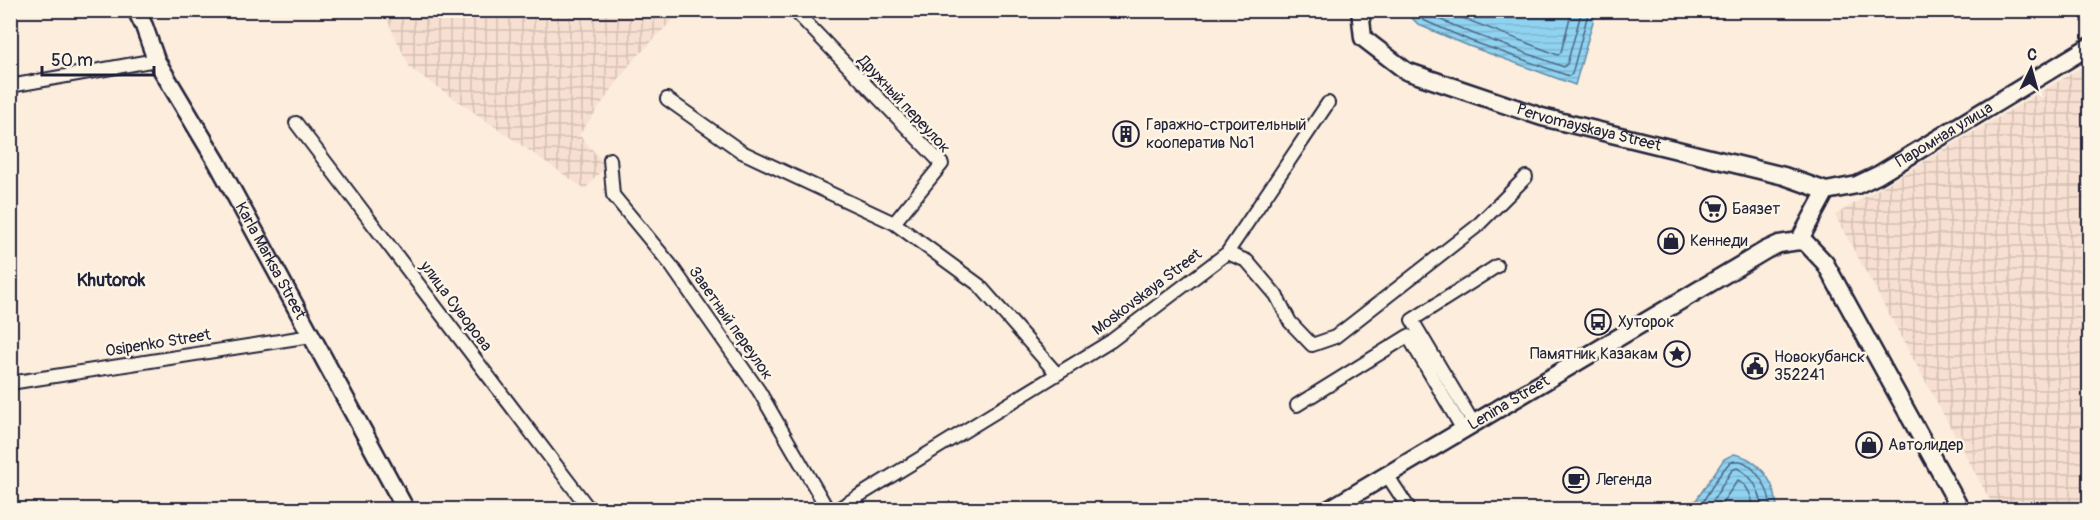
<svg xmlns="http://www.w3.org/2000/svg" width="2100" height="520" font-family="Pangolin,sans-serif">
<defs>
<pattern id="industrial-grid" width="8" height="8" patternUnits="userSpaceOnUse" patternTransform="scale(1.5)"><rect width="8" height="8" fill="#f7dfd1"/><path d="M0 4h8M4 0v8" fill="none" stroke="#d3bfb4"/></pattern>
<pattern id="water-rules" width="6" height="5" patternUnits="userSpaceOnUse" patternTransform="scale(1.5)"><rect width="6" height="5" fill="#90d3f1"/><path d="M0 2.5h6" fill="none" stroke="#7cb5d0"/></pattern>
</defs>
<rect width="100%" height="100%" fill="#fceddd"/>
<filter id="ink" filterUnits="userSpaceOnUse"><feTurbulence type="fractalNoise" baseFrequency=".0167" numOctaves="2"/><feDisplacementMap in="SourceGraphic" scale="12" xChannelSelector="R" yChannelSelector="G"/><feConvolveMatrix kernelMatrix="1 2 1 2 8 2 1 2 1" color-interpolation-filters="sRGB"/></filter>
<g filter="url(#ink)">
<path fill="url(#industrial-grid)" d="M383,11H681L630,64L579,135L606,165L585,189L410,68Z
M2089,63V509H1995L1835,215Z"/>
<path fill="url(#water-rules)" stroke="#648ca8" stroke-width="1.5" d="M1405,11H1596L1575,85L1469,46L1419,25Z
M1734,454C1753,457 1768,473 1774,491C1776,497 1776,503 1778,509H1690L1724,459Z"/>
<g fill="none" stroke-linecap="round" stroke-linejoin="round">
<path stroke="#4e6984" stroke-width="1.5" d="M1413,10L1423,20L1471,41L1569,76L1572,74L1589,10
M1423,10L1427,14L1474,34L1564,67L1567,64L1582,10
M1442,10L1558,55L1561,52L1572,10
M1698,510C1704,500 1722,468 1730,463C1746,453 1762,479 1767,491C1770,497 1770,504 1771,510
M1707,510L1732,470L1737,468C1754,476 1760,492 1763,510
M1717,510L1738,480C1749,486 1752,498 1754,510"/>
<g stroke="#22223b" stroke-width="16">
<path id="street" d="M794,10L942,164L894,223
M10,86L156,60
M667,99L742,152L894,223L979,285L1057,374
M296,123L590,510
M610,159L613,195L670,264L759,391L828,510
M1227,253L1328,103
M10,383L311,336
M1297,405L1408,336L1463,430
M1474,424L1412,320L1497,266
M1387,475L1410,510
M836,510L1111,341L1227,253L1247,261L1276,295L1290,322L1312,345L1335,337L1476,227L1526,177"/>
</g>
<g stroke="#22223b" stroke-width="21">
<g id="secondary">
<path id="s1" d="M136,10L144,26L156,60L217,162L406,510"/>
<path id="s2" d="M1360,10L1363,38L1406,71L1542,117L1784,176L1826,191L1857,185L1878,175L2090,46"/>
<path d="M1799,241L1806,243L1825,263L1961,510"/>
<path id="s3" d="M1328,510L1766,250L1779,244L1799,241L1826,191"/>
</g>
</g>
<use href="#street" stroke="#fcf5e5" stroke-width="12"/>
<use href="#secondary" stroke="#fcf5e5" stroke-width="16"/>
</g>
</g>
<defs>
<g id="building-ring" transform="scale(1.35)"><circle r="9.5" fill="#fcf5e5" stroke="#22223b" stroke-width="1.5"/><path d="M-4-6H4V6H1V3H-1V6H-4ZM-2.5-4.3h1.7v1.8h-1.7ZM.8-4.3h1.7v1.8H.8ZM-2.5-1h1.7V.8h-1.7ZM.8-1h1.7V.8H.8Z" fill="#22223b"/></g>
<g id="supermarket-ring" transform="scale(1.35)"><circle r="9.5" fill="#fcf5e5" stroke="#22223b" stroke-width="1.5"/><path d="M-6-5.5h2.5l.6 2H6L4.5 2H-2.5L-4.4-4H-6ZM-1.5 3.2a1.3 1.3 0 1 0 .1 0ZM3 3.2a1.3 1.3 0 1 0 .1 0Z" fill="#22223b"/></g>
<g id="shop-ring" transform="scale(1.35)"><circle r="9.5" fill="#fcf5e5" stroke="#22223b" stroke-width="1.5"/><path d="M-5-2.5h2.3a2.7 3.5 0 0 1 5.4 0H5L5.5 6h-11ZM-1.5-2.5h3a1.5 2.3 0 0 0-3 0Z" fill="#22223b"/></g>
<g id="bus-ring" transform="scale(1.35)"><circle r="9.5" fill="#fcf5e5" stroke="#22223b" stroke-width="1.5"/><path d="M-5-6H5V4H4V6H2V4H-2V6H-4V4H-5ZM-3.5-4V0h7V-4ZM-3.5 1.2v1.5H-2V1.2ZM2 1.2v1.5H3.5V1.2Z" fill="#22223b"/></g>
<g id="sight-ring" transform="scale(1.35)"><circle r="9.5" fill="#fcf5e5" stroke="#22223b" stroke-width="1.5"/><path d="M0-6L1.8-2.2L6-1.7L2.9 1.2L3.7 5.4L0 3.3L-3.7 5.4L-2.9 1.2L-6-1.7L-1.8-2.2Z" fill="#22223b"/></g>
<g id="civic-ring" transform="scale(1.35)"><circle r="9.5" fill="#fcf5e5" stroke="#22223b" stroke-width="1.5"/><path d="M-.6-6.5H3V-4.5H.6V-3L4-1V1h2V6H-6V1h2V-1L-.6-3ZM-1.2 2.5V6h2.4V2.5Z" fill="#22223b"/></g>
<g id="cafe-ring" transform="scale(1.35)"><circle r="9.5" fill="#fcf5e5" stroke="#22223b" stroke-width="1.5"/><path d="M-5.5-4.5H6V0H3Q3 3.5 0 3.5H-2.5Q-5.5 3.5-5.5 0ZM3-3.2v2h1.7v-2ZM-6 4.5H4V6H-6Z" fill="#22223b"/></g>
</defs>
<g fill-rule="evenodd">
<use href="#building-ring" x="1126" y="134"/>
<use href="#supermarket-ring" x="1713" y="209"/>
<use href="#shop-ring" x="1671" y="241"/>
<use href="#bus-ring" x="1598" y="322"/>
<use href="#sight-ring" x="1677" y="354"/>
<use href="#civic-ring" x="1755" y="366"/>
<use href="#shop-ring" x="1869" y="445"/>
<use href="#cafe-ring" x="1576" y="480"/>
</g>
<g text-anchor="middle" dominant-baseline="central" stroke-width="5" stroke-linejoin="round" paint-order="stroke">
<g font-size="16" fill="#22223b" stroke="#fcf5e5">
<text transform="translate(904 104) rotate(47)">Дружный переулок</text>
<text stroke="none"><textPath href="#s2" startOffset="274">Pervomayskaya Street</textPath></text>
<text stroke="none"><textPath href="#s2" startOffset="652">Паромная улица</textPath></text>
<text stroke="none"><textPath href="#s1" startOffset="285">Karla Marksa Street</textPath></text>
<text transform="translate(1147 292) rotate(-37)">Moskovskaya Street</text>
<text transform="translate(456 306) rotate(53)">улица Суворова</text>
<text transform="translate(731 323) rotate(55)">Заветный переулок</text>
<text transform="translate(158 343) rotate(-9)">Osipenko Street</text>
<text stroke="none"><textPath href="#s3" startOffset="210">Lenina Street</textPath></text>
</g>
<g font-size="16" fill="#22223b" stroke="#fcf5e5" text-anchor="start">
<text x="1146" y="125">Гаражно-строительный<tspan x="1146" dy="18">кооператив №1</tspan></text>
<text x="1732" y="209">Баязет</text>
<text x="1690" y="241">Кеннеди</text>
<text x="1618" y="322">Хуторок</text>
<text x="1658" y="354" text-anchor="end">Памятник Казакам</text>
<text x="1774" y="357">Новокубанск<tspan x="1774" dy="18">352241</tspan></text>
<text x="1888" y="445">Автолидер</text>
<text x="1596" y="480">Легенда</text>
</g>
<g font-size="18" font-weight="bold" fill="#22223b" stroke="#fcf5e5">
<text x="111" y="280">Khutorok</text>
</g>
</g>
<rect width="2100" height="520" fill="none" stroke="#fcf5e5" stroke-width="36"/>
<rect x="18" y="18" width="2064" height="484" fill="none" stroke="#22223b" stroke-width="2" filter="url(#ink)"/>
<g transform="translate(2031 69) rotate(5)" stroke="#fcf5e5" stroke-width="4.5" paint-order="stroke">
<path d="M0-4.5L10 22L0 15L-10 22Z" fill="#22223b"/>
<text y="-9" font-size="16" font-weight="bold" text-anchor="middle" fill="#22223b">С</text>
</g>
<path d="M42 66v9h112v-9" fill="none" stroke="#22223b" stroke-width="3"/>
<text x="51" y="66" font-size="18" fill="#22223b" stroke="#fcf5e5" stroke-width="4.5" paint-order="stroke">50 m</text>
</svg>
